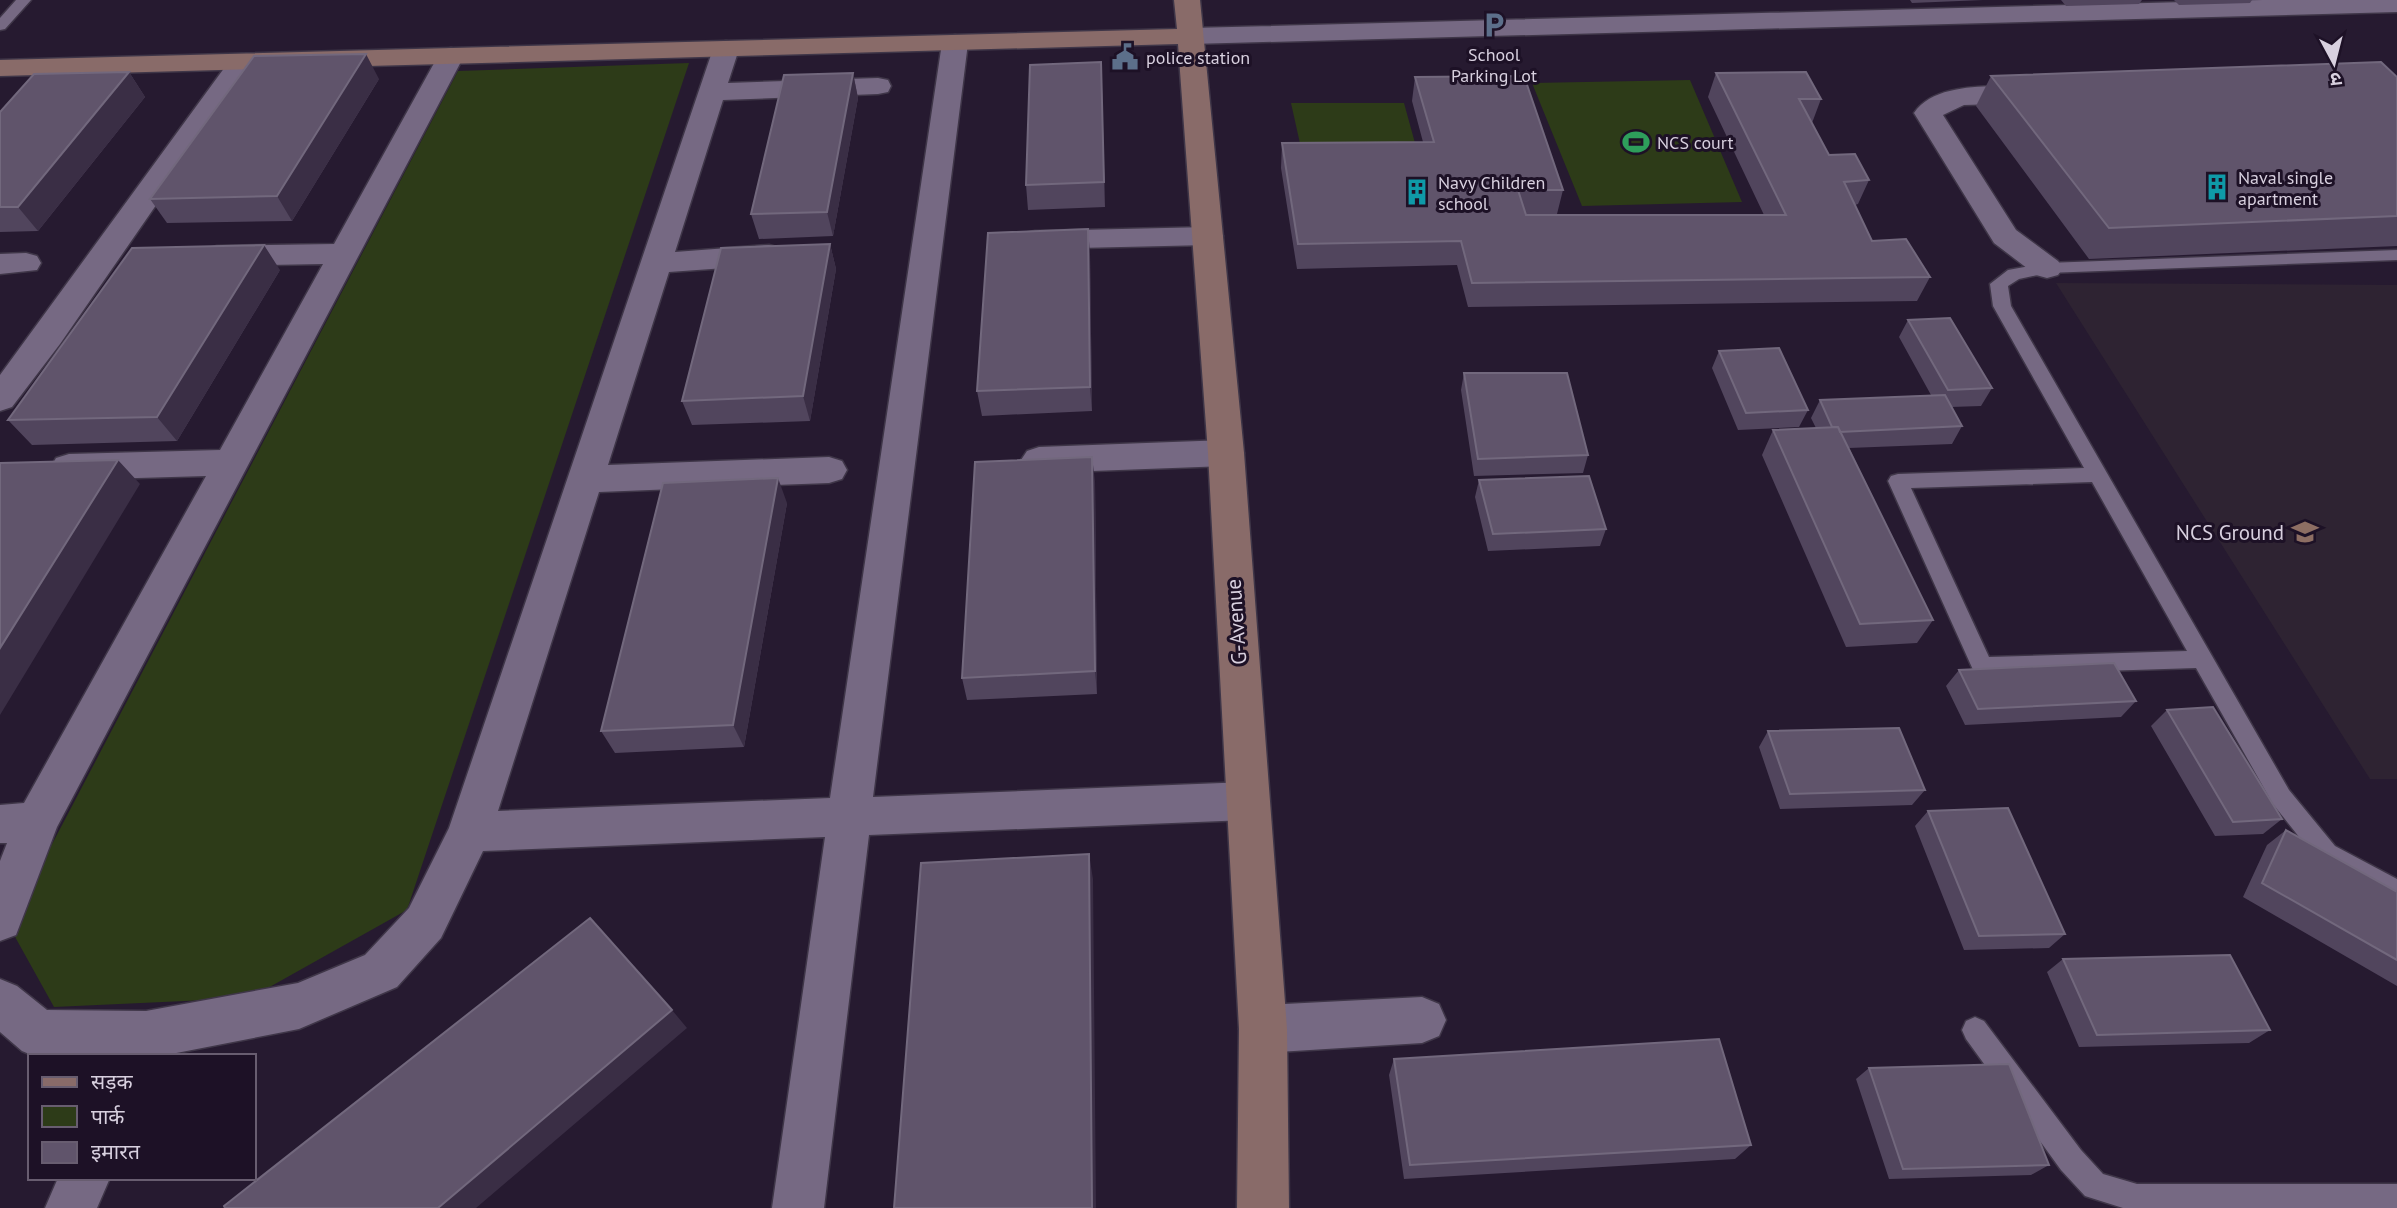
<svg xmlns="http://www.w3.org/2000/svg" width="2397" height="1208" font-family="'PT Sans','Noto Sans Devanagari',sans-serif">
<rect width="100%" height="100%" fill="#261a30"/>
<path fill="#2e2332" d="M2056,283L2397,285V779H2370Z"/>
<path fill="#2d3b18" d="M689,63L407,910L250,998L54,1007L9,926L458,71Z
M1690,80L1742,202L1582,206L1532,83Z
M1291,103H1404L1418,154L1303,157Z"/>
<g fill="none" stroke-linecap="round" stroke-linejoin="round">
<g stroke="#3f3648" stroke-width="3">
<path id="lane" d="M16,0H31L5,29L0,30V18Z
M2397,250V260L2047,273L2019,279L2008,286L2011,306L2289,790L2335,846L2397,879V903L2319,862L2273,804L2196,668L1982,675L1974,672L1888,481L1891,476L1898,474L2084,468L1993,306L1990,284L2008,270L2047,263ZM2092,482L2187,651L1989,657L1911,488Z
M1975,1017L1984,1021L2081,1150L2103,1174L2137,1184H2397V1208H2123L2085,1196L2061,1170L1966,1039L1962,1030L1966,1021Z"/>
</g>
<g stroke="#3f3648" stroke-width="3">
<path id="street" d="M2262,0H2397V12L1191,44L1182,41L1178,36L1182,31L1191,28Z
M955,35L964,37L968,43L873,797L1247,782L1262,788L1268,801L1262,814L1247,820L869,835L824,1208H772L825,837L483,851L441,938L397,987L299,1029L161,1056H34L22,1051L0,1032V979L17,986L47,1010L146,1011L298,983L365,955L409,908L449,828L713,49L717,43L726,41L735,43L739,49L728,83L878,78L888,80L891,86L888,92L878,94L723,100L675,252L769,245L780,248L784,255L780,262L769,265L669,272L608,465L829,457L842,461L847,470L842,479L829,483L599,492L498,811L830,798L942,43L946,37Z
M451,48L460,50L464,56L57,827L16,935L0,941V861L7,843H0V805L24,803L206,476L69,480L56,476L51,467L56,458L69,454L220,450L323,264L217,266L206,263L202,256L206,249L217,246L334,244L438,56L442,50Z
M242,54L251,56L255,62L60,344L12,407L0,411V375L233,56Z
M1993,86L2044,89L2048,95L2044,101L2034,103L1964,105L1943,115L2016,230L2058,261L2063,268L2058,275L2047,278L2036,275L1994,243L1914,113C1930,89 1967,87 1993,86Z
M1208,227L1219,229L1223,236L1219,243L1208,245L1035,249L1024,247L1020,240L1024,233L1035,231Z
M26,253L37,256L41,263L37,270L0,274V254Z
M1226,440L1238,444L1244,453L1238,462L1226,466L1039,473L1027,469L1021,460L1027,451L1039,447Z
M1422,997L1439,1004L1446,1020L1439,1036L1422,1043L1263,1053L1246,1046L1239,1029L1246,1012L1263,1005Z
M58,1178H110L97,1208H45Z"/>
</g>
<g stroke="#3f3648" stroke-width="3">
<path id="secondary" d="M1174,0H1200L1244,453L1287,1029L1289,1208H1237L1239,1029L1208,453L1178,44L0,76V60L1177,29Z"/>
</g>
<use href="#lane" fill="#766983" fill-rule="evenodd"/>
<use href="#street" fill="#766983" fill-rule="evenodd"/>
<use href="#secondary" fill="#896b69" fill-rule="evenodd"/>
</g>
<path fill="#51455d" d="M1910,0H1983L1912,3Z
M2061,0H2142L2139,4L2066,6Z
M2174,0H2252L2250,3L2179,5Z
M129,72L145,97L38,231L0,232V112Z
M853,73L858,98L833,236L759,239L751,214Z
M1716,73L1821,99L1812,123L1829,155L1869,180L1858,204L1855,205L1872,241L1930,277L1917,301L1468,307L1457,265L1297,269L1281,168L1282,143L1423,142L1412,101L1415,77L1563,190L1557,214L1764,215L1708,97Z
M1991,76L2397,77V246L2089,259L1976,106Z
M379,79L292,221L167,223L150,199Z
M1102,87L1105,207L1028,210L1026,185Z
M830,244L836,269L810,421L692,425L682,401Z
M1090,254L1092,411L982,416L977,391Z
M280,270L177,441L32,445L8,420Z
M1908,320L1992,388L1981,406L1951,407L1962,426L1952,444L1849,448L1933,620L1917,643L1846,647L1762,455L1773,430L1816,428L1811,418L1820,400L1931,395L1899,337Z
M1719,351L1808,410L1799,427L1738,430L1712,368Z
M1464,373L1588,455L1583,473L1474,476L1461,390Z
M1479,480L1606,529L1600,546L1488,551L1475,497Z
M1095,481L1097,694L967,700L962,678Z
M787,503L744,747L615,753L601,731Z
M1959,670L2136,701L2121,717L1965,725L1946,686Z
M2167,710L2282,819L2263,834L2215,836L2151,726Z
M1768,731L1925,790L1912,805L1780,809L1759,747Z
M1928,811L2065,934L2049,948L1964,950L1915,826Z
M2286,830L2397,892V986L2243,897L2267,845Z
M2063,959L2270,1030L2249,1043L2079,1047L2047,972Z
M1394,1059L1751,1145L1735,1159L1404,1179L1389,1075Z
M1869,1068L2049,1165L2031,1175L1889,1179L1856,1079Z"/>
<path fill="#3a2e45" d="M366,54L379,79L292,221L277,196Z
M1101,62L1102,87L1105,207L1104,182Z
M129,72L145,97L38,231L18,207Z
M853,73L858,98L833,236L827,212Z
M1088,229L1090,254L1092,411L1090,387Z
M830,244L836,269L810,421L803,396Z
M264,245L280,270L177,441L157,417Z
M1092,457L1095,481L1097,694L1095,671Z
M118,460L140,484L0,715V648Z
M778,478L787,503L744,747L733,725Z
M1089,854L1093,879L1096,1208H1092Z
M672,1010L687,1028L476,1208H438Z"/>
<path fill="#60546b" stroke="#72687d" stroke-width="2" d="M366,54L277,196L150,199L254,56Z
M1101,62L1104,182L1026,185L1030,65Z
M2381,62L2397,77V216L2109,228L1991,76Z
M129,72L18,207H0V112L34,74Z
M1806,72L1821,99H1799L1829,155L1855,154L1869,180L1844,182L1872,241L1906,239L1930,277L1472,283L1461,241L1298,244L1282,143L1434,142L1415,77L1524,76L1563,190H1518L1526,215H1786L1716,73Z
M853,73L827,212L751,214L784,75Z
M1088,229L1090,387L977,391L988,233Z
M830,244L803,396L682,401L721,248Z
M264,245L157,417L8,420L132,248Z
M1950,318L1992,388L1948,390L1908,320Z
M1779,348L1808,410L1746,413L1719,351Z
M1464,373H1567L1588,455L1478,459Z
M1945,395L1962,426L1840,432L1838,427H1832L1820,400Z
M1838,427L1933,620L1860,624L1773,430Z
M1092,457L1095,671L962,678L975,462Z
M118,460L0,648V463Z
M1589,476L1606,529L1493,534L1479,480Z
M778,478L733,725L601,731L663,483Z
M2114,663L2136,701L1978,709L1959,670Z
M2213,707L2282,819L2233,822L2167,710Z
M1899,728L1925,790L1790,794L1768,731Z
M2008,808L2065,934L1979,936L1928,811Z
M2286,830L2397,892V960L2262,883Z
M1089,854L1092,1208H894L921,863Z
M590,918L672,1010L438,1208H225L224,1206Z
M2230,955L2270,1030L2097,1035L2063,959Z
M1719,1039L1751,1145L1410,1165L1394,1059Z
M2009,1064L2049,1165L1903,1169L1869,1068Z"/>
<defs>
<g id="parking-bare" transform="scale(2.1)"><path d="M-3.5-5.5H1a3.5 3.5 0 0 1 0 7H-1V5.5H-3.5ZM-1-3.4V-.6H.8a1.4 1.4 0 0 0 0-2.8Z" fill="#5c6f8a" stroke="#1d1126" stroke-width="2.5" paint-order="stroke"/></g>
<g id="civic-bare" transform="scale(2.1)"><path d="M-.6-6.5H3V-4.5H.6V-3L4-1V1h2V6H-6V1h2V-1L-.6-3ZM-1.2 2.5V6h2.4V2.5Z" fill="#5c6f8a" stroke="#1d1126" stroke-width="2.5" paint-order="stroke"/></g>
<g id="stadium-bare" transform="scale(2.1)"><path d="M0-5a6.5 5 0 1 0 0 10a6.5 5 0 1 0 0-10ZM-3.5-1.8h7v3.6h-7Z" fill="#2e9e5b" stroke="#1d1126" stroke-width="2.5" paint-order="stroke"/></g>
<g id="building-bare" transform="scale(2.1)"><path d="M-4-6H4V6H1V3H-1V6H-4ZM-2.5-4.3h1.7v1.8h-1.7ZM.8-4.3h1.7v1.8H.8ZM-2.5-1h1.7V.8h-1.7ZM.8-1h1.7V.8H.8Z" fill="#0f9aa8" stroke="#1d1126" stroke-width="2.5" paint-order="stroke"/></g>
<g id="school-bare" transform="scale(2.1)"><path d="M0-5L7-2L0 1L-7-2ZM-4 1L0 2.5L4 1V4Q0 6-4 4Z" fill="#8d6e63" stroke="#1d1126" stroke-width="2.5" paint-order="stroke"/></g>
</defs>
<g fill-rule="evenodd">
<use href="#parking-bare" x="1494" y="25"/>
<use href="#civic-bare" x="1125" y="57"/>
<use href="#stadium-bare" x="1636" y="142"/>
<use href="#building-bare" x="2217" y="187"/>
<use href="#building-bare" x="1417" y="192"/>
<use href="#school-bare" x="2305" y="532"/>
</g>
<g text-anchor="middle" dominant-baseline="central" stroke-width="6" stroke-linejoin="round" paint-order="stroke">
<g font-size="18" fill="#d8d0df" stroke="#1d1126" text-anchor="start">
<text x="1494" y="54" text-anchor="middle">School<tspan x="1494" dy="21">Parking Lot</tspan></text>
<text x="1146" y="57">police station</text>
<text x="1657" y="142">NCS court</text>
<text x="2238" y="177">Naval single<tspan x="2238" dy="21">apartment</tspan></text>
<text x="1438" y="182">Navy Children<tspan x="1438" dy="21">school</tspan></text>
</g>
<g font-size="21" fill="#d8d0df" stroke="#1d1126" text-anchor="end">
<text x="2284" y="532">NCS Ground</text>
</g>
<g font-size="21" fill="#d8d0df" stroke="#1d1126">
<text transform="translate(1236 622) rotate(-94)">G-Avenue</text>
</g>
</g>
<rect x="28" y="1054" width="228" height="126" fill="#1d1126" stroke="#685d70" stroke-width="2"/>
<rect x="42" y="1077" width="35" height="10" fill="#896b69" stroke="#685d70" stroke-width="2"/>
<text x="91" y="1089" font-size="21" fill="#d8d0df">सड़क</text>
<rect x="42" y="1106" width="35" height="21" fill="#2d3b18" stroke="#685d70" stroke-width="2"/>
<text x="91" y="1124" font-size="21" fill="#d8d0df">पार्क</text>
<rect x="42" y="1142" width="35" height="21" fill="#60546b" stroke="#685d70" stroke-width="2"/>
<text x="91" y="1159" font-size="21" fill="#d8d0df">इमारत</text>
<g transform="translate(2334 63) rotate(173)" stroke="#1d1126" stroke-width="5" paint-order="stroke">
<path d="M0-5L12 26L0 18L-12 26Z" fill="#d8d0df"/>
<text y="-10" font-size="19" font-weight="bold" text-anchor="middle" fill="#d8d0df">उ</text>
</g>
</svg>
